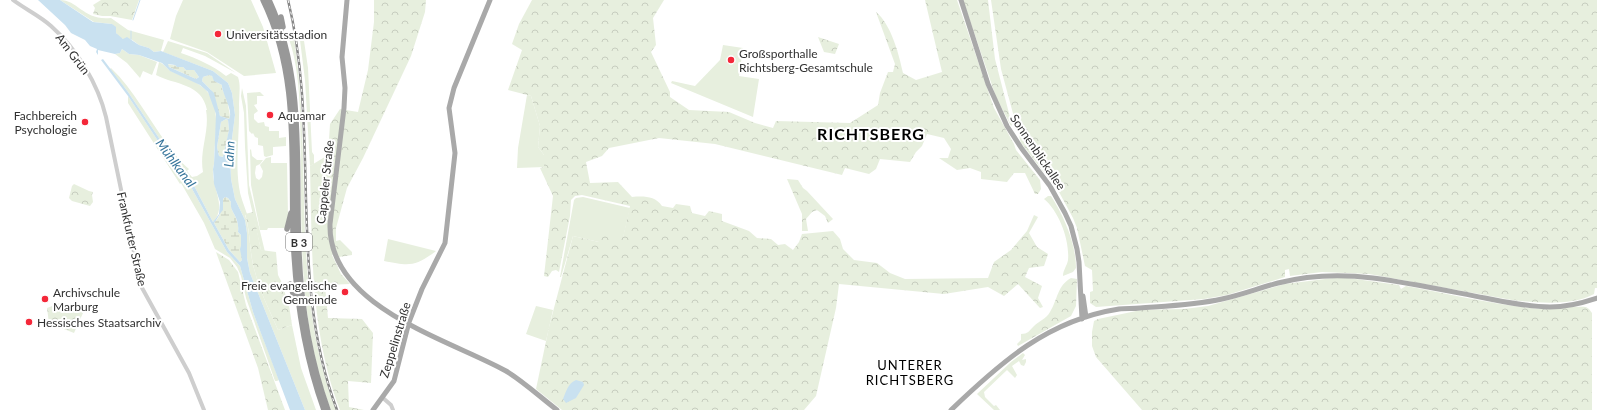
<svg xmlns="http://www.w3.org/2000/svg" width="1597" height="410" font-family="Lato,sans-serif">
<defs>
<pattern id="forest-crowns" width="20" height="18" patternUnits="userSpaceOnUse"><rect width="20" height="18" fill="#e7efde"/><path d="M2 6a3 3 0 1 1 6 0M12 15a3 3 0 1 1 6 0" fill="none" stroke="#c7cdbf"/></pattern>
<pattern id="wetland-marsh" width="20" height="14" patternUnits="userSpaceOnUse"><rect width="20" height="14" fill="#e7efde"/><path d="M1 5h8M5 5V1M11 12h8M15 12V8" fill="none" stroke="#c7cdbf"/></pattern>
</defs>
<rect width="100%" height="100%" fill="#fff"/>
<path fill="#e7efde" d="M60,0C78,0 84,21 111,18L128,30L164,40L161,51L154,52L149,48L139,45L131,39H123L119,37L116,33L112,24L94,22Z
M183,0H251L263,27L276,73L244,76L207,52L170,39L176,16Z
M293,32C314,157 289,289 336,410H331C302,335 301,255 301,176C300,134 303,72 287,34Z
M299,32H303V34L308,68L312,152L314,155V164L310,166L305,80Z
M168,41L207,53L236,73L205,56L183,48L181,53C198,59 212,65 226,76L231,73L238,77C241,86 239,95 239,104C240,132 235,160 239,187C240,196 244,205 247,214L245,215C251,234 249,253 255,272C260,292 270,311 278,330L292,325L301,368L316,410H305L250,273L247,258V233L245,220L235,199L231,179L230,154L235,115L232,93L228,83L213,71L163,52Z
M723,45L743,48L739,76L759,79L753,117L671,83L672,81L695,86L720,60Z
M122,49L129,54L139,55L157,62L152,75L143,71L140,78L127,63L115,54L120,53Z
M159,62C165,64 167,70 173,72C180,75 196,82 201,86C225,102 213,140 214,164C208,184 229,205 213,222L190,178L161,141L128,92L110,69L111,68C134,90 149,120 168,145C174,153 181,163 189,169L187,171L192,177L197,176L203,172C199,151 210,131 206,110H207C202,83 175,85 156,75Z
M242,88L246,106L249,185L265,252L261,250L248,193L245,147L244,113L241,96Z
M260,92L264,96H257V104L254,105L258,111L254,114V119L258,123L264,122L265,126L269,127V131H279V138L286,137V146L273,147V155L266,157L264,156L263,146L258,145V138L255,137L253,133L252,134L249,131L247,93Z
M527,95L531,96L540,126L538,147L544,155V167L517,168L518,148Z
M128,96L160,144L181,172L189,178L191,187L227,252L240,266L253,312L279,380L277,381H275L246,298L241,276L237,267L230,258L215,249L204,223L181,183L180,184L128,103Z
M251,149L252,156L257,160H263L260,164L256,166L255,173L256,178L259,180L262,177L263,171L260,165L266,158L271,157V163H287L288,216L285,228H268L267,230H260L251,185L250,150Z
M1048,196H1051C1064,216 1076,244 1076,268L1073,272L1063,276C1063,270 1067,266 1068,260C1070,241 1059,211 1044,199Z
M583,197L630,208L623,238L599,242L573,236L561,277H560L574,200L576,198Z
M388,239L436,251C415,267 409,266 384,261Z
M536,306L553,310L546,341L526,334Z
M1023,353L1025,355L1022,360L1026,359V362L1024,366L1021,365L1019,361L1012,366L1017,375L1015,378L1007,370L984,392L985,397L994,406L996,405L1000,410H994L977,394L1011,362Z"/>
<path fill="url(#forest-crowns)" d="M101,0H139L132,20L110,16H102L93,14L95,8L93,5Z
M374,0H426L425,12L411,56L363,158L347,188L336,228V241L340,240L352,252V255L339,257L337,253L332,255L341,274L350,284L325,285L328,318L362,319L373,333L371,383L348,381L349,407L364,410H340C310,332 312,248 310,166L328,155L330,124L340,109L358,112L368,70L374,22Z
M532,0H664L653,18L656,45L651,52L670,92V97L689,110L729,112L755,123L773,128L776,121L850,123L878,105L880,93L888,72H893L895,64L876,12C891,24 899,54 903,73L916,80L942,72L925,0H957L994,108L1014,144L1016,150L1040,180L1041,189L1038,194H1035L1025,173H1014L1007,182L981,179V172L970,168L957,170L939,158H948L951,149L944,138L927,134L922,146L916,152L910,162L880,159L876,169L869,174L845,168L842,175L715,144L659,138L609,148L602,156L586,162L590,183L618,182L632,197C644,196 655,196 662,206L673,208L676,204L690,206L692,213L705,216L709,211L722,214V221L749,231L757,238L771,239L778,245L785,244L793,250L799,242L802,234L833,231L840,239L843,249L854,260L877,263L890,273L905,279L988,278L994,262L1011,250L1027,231L1034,215L1038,217L1029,233L1037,247L1048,254L1044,266L1029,268L1025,277L1042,286L1038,298L1043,307L1040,308L1018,284L1004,296L988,287L944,294L839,284L836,308L816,396L804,410H562L536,389L549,327L573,236L599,242L602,233L623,237L630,206L582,195L575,196L571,200L570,216L559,272L556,270L552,271L548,277L544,276L553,196L540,168L544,167V155L538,147L540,126L531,96L508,90L522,50L512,44L519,24Z
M963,0H988L995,59L1012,125L1011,126L996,97Z
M991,0H1597V288H1595L1594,294C1572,306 1537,303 1512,300L1369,274L1322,272L1290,276L1289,269L1285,270V277L1227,295L1204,299L1096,307L1090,303V292L1093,291L1092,270L1085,266L1077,228L1073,218L1059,192L1021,143L1001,69Z
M818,37L839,44L835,54L824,52Z
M787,179L798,180L803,188L807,191L833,219L828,223L825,216L817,210L812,212L806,219L808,231H802V214Z
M74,184L89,191L93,192L92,195L93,202L90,206L72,201L69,198L72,186Z
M253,212L261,250L276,252L278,275L281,281L289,305L292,325L278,330C270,311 260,292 255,272C249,253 251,233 245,214Z
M216,252L229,260L238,272L246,305L285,410H268L258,368Z
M1071,278L1077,279L1076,306L1071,316L1018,346L1017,344L1021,340V334C1028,334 1029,331 1034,326C1039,321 1046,319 1050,312C1058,299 1057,286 1071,278Z
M1333,278H1348L1399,285L1401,289L1406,286C1450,294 1495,305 1540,309C1555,310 1570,306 1586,307L1589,309L1592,313V410H1142L1096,357L1092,346V332L1094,321L1098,319L1141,310L1184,309L1208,306L1285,284Z
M60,303L82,312L83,313L74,333L49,323L47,308Z"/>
<path fill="url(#wetland-marsh)" d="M167,64L183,67L186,70H194L199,77L196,79L169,67Z
M209,75H211L216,82L222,85C221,91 228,97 228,103C228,108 230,113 230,118L229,119L220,116L211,90L202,81L203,77Z
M226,119L228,120L229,130L224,157L219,156L217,147L221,122Z
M225,197L228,198L231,202C229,212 240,216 238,232L241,235L242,260L240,262L229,250L214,223C221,216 222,208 223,199Z"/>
<path fill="#c9e1f0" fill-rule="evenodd" d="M38,0H60L93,22L112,24L116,27V33L123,39L127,37L139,45L149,48L154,52L161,51L213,71L228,83L232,93L235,115L230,154L231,179L235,199L245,220L247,233V258L250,273L305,410H290L253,312L240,266L227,252L191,187L188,182L189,178L181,172L160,144L128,96L101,60L103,59L128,92L161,141L190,178L213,222L219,214L220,202L214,184L213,169L214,164L216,114L208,92L200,85L170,71L162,63L139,55L129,54L122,49L120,53L115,54L98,50V55L96,52L97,49L90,46L85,40L71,33L65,25ZM168,64L175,65L177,67H183L186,70H194L199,77L196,79L169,67ZM209,75L212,76L214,81L222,85C221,92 234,111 229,119L220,116L214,93L202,81L203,77ZM226,119L228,120L229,130L223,157L219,156L217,147L221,122ZM225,197L228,198L231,202C229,212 240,216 238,232L241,235V246L240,249L242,260L240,262L229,250L214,223C219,217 219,214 223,210V199Z
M576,380L583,382L584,385L576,398L566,403L563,399C566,392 568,383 576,380Z"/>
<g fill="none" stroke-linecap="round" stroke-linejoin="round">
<path stroke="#c9e1f0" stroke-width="1" d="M133,20L140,0
M131,40V31"/>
<path stroke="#cecece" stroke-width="4" d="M13,0C25,9 40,16 51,26C77,49 98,84 106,117L141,286L189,373L204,410
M383,398L391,405L393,410"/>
<path stroke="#a9a9a9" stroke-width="5" d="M347,0L342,57L345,88L344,108L330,224C328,307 448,339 506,371C524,382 540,397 557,410
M961,0L988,84L1007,126L1022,149L1050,186L1065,213L1071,226L1077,249L1079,262L1082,319
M1083,296L1086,317
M373,410L394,381L409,322L422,289L445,243L455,153L449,108L454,88L490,0
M951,410C1001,362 1048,320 1119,309C1126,308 1133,309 1140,308C1167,306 1195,305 1222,299C1241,295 1259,288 1278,283C1309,275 1341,274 1373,278C1411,283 1448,291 1485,298C1506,302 1528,307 1550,307C1566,307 1582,303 1597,298"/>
<path stroke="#989898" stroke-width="5.5" d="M263,0C299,74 291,152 293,232C295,293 303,352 324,410
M269,0C306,79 295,168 299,253C301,306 310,360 328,410
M281,17L283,27
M287,229L291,213
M290,284L296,303"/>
<g stroke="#868686" stroke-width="2.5">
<path id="rail" d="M288,0C321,134 287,279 337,410"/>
</g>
<use href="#rail" stroke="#fff" stroke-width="1" stroke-dasharray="3" stroke-linecap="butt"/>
</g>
<g fill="#f42739" stroke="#fff" stroke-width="1.5">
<circle cx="218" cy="34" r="4"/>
<circle cx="731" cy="60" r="4"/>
<circle cx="270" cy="115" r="4"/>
<circle cx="85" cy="122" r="4"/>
<circle cx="345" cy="292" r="4"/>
<circle cx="45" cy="299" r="4"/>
<circle cx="29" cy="322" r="4"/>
</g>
<g text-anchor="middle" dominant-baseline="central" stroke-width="4" stroke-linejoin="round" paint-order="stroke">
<rect fill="#fff" stroke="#6f6f6f" stroke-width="1" x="286" y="233" width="26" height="18" rx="3"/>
<g font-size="11" font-weight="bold" fill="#313131">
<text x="299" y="242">B 3</text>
</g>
<g font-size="12" fill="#313131" stroke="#fff" text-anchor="start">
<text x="226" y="34">Universitätsstadion</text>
<text x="739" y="53">Großsporthalle<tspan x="739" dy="14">Richtsberg-Gesamtschule</tspan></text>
<text x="77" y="115" text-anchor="end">Fachbereich<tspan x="77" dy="14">Psychologie</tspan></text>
<text x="278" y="115">Aquamar</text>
<text x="337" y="285" text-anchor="end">Freie evangelische<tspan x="337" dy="14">Gemeinde</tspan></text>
<text x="53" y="292">Archivschule<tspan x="53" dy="14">Marburg</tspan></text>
<text x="37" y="322">Hessisches Staatsarchiv</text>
</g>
<g font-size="12" fill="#313131" stroke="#fff">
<text transform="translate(73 54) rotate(53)">Am Grün</text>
<text transform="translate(1038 152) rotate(56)">Sonnenblickallee</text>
<text transform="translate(325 182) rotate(-84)">Cappeler Straße</text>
<text transform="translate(132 239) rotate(77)">Frankfurter Straße</text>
<text transform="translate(395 340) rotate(-73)">Zeppelinstraße</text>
</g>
<g font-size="13" font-style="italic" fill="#37759b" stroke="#fff">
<text transform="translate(229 154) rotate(-87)">Lahn</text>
<text transform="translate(176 163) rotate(53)">Mühlkanal</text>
</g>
<g font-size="13" letter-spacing="1" fill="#000" stroke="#fff">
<text x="910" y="365">UNTERER<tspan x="910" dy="15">RICHTSBERG</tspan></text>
</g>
<g font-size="16" font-weight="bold" letter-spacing="1" fill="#000" stroke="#fff">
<text x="871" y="133">RICHTSBERG</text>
</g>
</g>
</svg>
